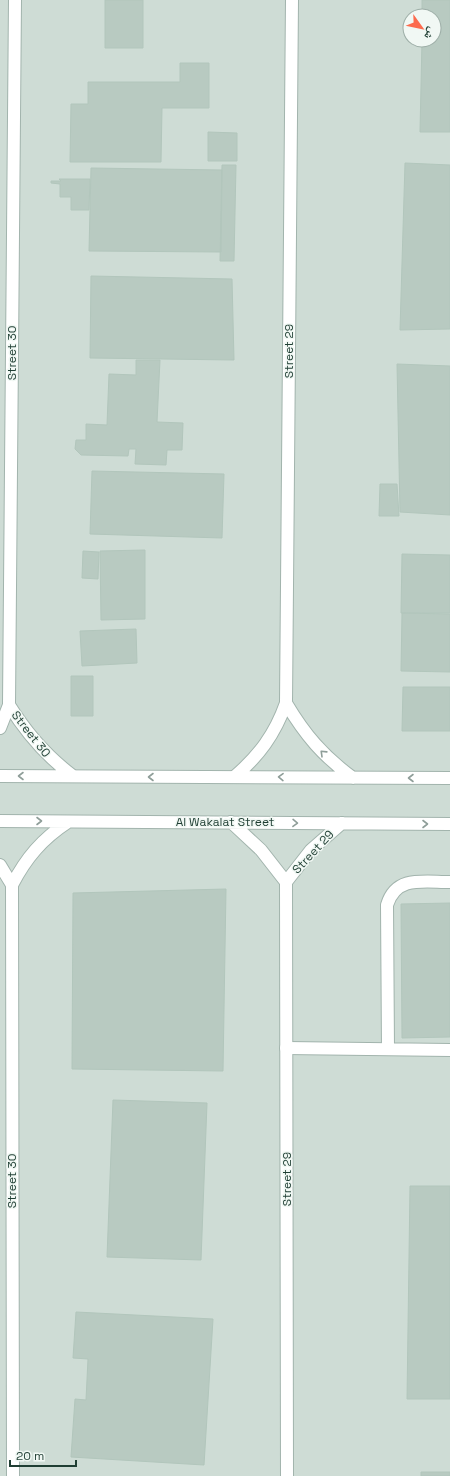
<svg xmlns="http://www.w3.org/2000/svg" width="450" height="1476" font-family="'Space Grotesk','Noto Naskh Arabic',sans-serif">
<rect width="100%" height="100%" fill="#e0ece6"/>
<path fill="#cedcd5" fill-rule="evenodd" d="M0,0H450V1476H0ZM410,16H434V40H410Z"/>
<path fill="#b8cac1" stroke="#b2c6bc" d="M105,0H143V48H105Z
M422,0H450V132H420L422,40H434V16H422Z
M180,63H209V108H162L161,162H70L71,104H88V82H180Z
M208,132L237,133V161H208Z
M405,163L450,165V329L400,330Z
M222,165H236L234,261H220Z
M91,168L222,170L221,252L89,251Z
M59,179H90L89,210H71V197H60V184L51,183V181H61Z
M91,276L232,279L234,360L90,358Z
M136,360H160L157,422L183,423L182,450H167L166,465L135,464L136,449H129L128,456L81,455L75,449L76,440H86V424L107,425L109,374L136,375Z
M397,364L450,366V515L400,512Z
M92,471L224,474L222,538L90,534Z
M380,484H397L399,516H379Z
M145,550V619L101,620L100,551Z
M83,551L99,552L98,579L82,578Z
M402,554L450,555V613H401Z
M402,613L450,614V672L401,671Z
M136,629L137,663L82,666L80,631Z
M71,676H93V716H71Z
M403,687H450V731H402Z
M226,889L223,1071L72,1069L73,893Z
M450,903V1037L402,1038L401,904Z
M113,1100L207,1103L201,1260L107,1257Z
M410,1186H450V1399H407Z
M76,1312L213,1319L204,1465L71,1457L75,1399L86,1400L88,1359L73,1358Z
M421,1472H450V1476H421Z"/>
<g fill="none" stroke-linecap="round" stroke-linejoin="round">
<g stroke="#a2b4ad" stroke-width="14">
<path id="service" d="M286,1048L450,1050
M388,1049L387,905C396,875 424,882 450,882"/>
</g>
<g stroke="#a2b4ad" stroke-width="14">
<path id="minor" d="M286,703C305,735 323,756 353,778
M9,705C27,734 46,756 73,776
M0,728L9,705L15,0
M0,776L450,778
M234,777C259,756 275,734 286,703L292,0
M0,821L450,824
M231,822L261,850L286,882
M0,865L12,885
M13,1476L12,885C26,858 42,839 68,822
M287,1476L286,882L311,850L342,823"/>
</g>
<use href="#service" stroke="#fff" stroke-width="12"/>
<use href="#minor" stroke="#fff" stroke-width="12"/>
</g>
<defs><path id="oneway-chevron" d="M-2-3.5L2.5 0L-2 3.5" fill="none" stroke-width="1.6" stroke-linecap="round" stroke-linejoin="round"/></defs>
<g stroke="#8f9e99">
<use href="#oneway-chevron" transform="translate(323 753) rotate(-136)"/>
<use href="#oneway-chevron" transform="translate(21 776) rotate(-180)"/>
<use href="#oneway-chevron" transform="translate(151 777) rotate(-180)"/>
<use href="#oneway-chevron" transform="translate(281 777) rotate(-179)"/>
<use href="#oneway-chevron" transform="translate(411 778) rotate(-180)"/>
<use href="#oneway-chevron" transform="translate(39 821)"/>
<use href="#oneway-chevron" transform="translate(295 823) rotate(1)"/>
<use href="#oneway-chevron" transform="translate(425 824)"/>
</g>
<g text-anchor="middle" dominant-baseline="central" stroke-width="3" stroke-linejoin="round" paint-order="stroke">
<g font-size="12" fill="#1f3e33" stroke="#f1f8f4">
<text transform="translate(289 351) rotate(-90)">Street 29</text>
<text transform="translate(12 353) rotate(-90)">Street 30</text>
<text transform="translate(31 734) rotate(52)">Street 30</text>
<text x="225" y="822">Al Wakalat Street</text>
<text transform="translate(313 852) rotate(-47)">Street 29</text>
<text transform="translate(287 1179) rotate(-90)">Street 29</text>
<text transform="translate(12 1181) rotate(-90)">Street 30</text>
</g>
</g>
<g transform="translate(422 28) rotate(123)"><circle r="19" fill="#f1f8f4" stroke="#9daea7"/>
<path d="M0-3L7 15L0 10L-7 15Z" fill="#fc6b4e"/>
<text y="-6" font-size="11" font-weight="bold" text-anchor="middle" fill="#1f3e33">ش</text>
</g>
<path d="M10 1460v6h66v-6" fill="none" stroke="#1f3e33" stroke-width="2"/>
<text x="16" y="1460" font-size="12" fill="#1f3e33" stroke="#f1f8f4" stroke-width="3" paint-order="stroke">20 m</text>
</svg>
